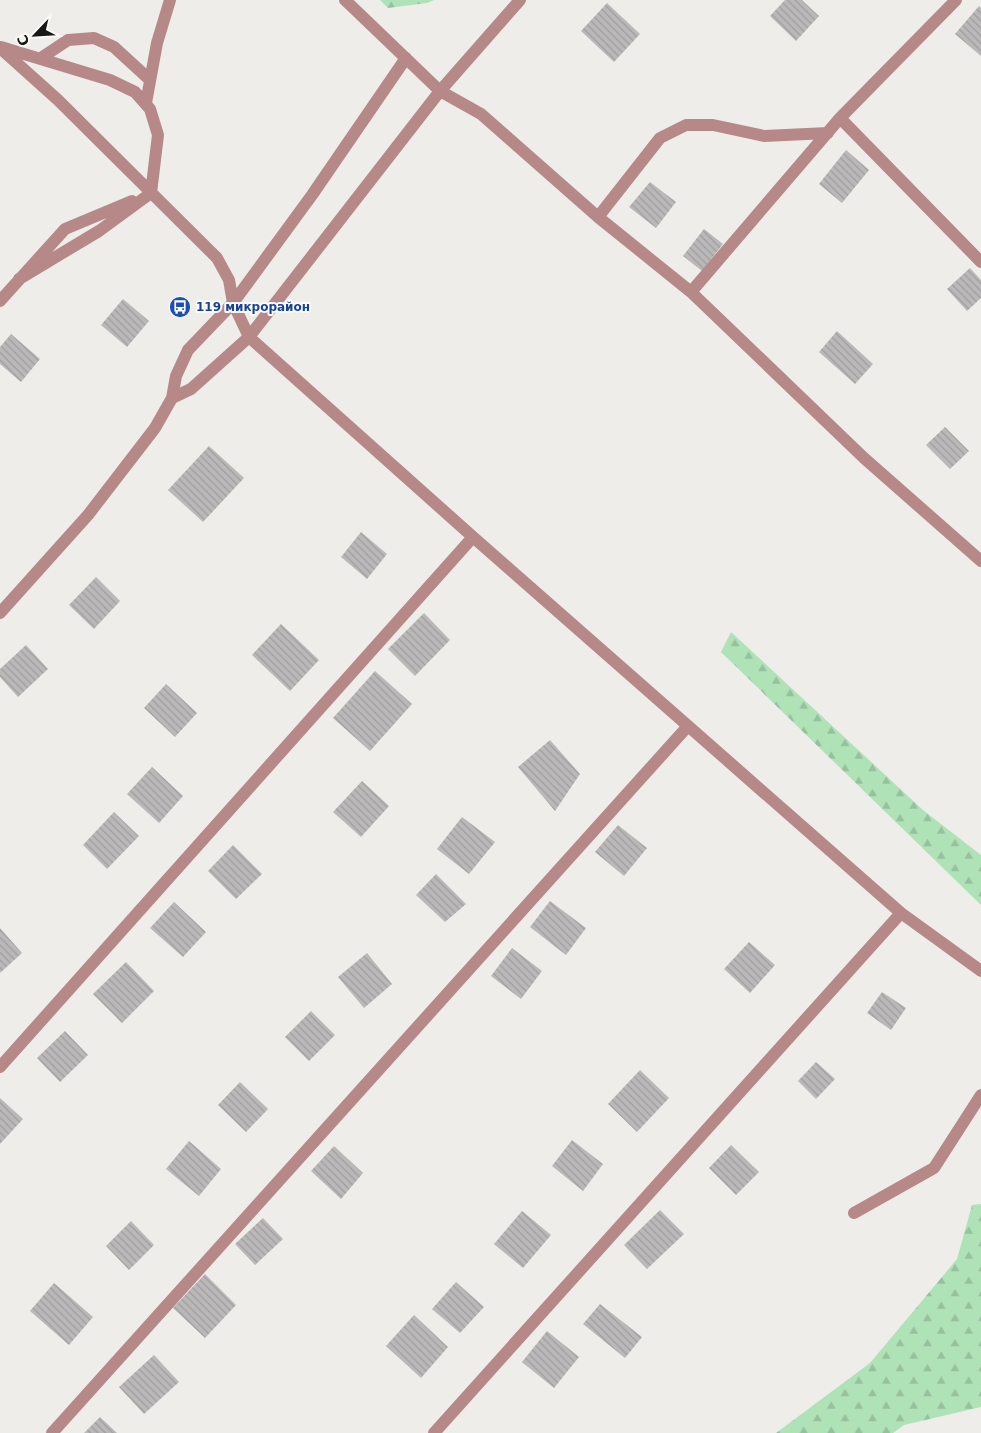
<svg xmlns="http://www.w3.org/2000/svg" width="981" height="1433" font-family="'DejaVu Sans',sans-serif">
<defs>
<pattern id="forest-firs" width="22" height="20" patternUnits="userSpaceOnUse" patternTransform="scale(1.25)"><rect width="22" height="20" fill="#b0e2b8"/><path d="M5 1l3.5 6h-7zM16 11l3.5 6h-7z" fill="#97c19d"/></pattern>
<pattern id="building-back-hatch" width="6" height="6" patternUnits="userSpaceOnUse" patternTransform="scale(1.25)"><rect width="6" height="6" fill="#bbb8ba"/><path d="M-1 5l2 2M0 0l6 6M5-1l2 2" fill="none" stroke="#a09d9f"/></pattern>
</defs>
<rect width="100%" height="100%" fill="#efedea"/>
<path fill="url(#forest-firs)" d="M380,0H434L427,3L388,8Z
M731,632L923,810L981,855V905L721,652Z
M981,1204V1407L904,1425L893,1433H776L870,1363L957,1259L972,1205Z"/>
<path fill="url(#building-back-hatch)" d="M785,0H802L819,16L796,41L770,16Z
M607,3L640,34L614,62L581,31Z
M979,6L981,8V56L955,34Z
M846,150L869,170L842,203L819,184Z
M650,182L676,202L656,228L629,207Z
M704,229L723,244L702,271L683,256Z
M970,268L981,280V298L967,311L947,289Z
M123,299L149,321L127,347L101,325Z
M837,331L873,364L855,384L819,352Z
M11,334L40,359L21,382L0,364V347Z
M945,427L969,451L950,469L926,445Z
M209,446L244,478L203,522L168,490Z
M361,532L387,554L367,579L341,557Z
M96,577L120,601L94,629L69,605Z
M424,613L450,640L415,676L388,649Z
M281,624L319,660L290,691L252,655Z
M26,645L48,669L18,697L0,677V669Z
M375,671L412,704L370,751L333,718Z
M166,684L197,713L175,737L144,708Z
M550,740L580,774L555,811L518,767Z
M152,767L183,796L159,823L127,794Z
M362,781L389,806L361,837L333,812Z
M114,812L139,836L107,869L83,845Z
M462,817L495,842L469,874L437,849Z
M618,825L647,848L624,876L595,852Z
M233,845L262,874L236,899L208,871Z
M436,874L466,904L445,922L416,895Z
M550,901L586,928L566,955L530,927Z
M174,902L206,932L183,957L150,928Z
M0,928L22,953L0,973Z
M749,942L775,965L750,993L724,969Z
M512,948L542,971L521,999L491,976Z
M367,953L392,984L364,1008L338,977Z
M126,962L154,991L122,1023L93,994Z
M882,992L906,1008L891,1030L867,1013Z
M311,1011L335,1035L309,1061L285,1037Z
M65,1031L88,1055L60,1082L37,1058Z
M816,1062L835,1079L816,1099L798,1081Z
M640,1070L669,1098L637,1132L608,1104Z
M240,1082L268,1109L246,1132L218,1105Z
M0,1098L23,1119L0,1144Z
M572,1140L603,1164L583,1191L552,1166Z
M189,1141L221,1169L199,1196L166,1169Z
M731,1145L759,1172L736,1195L709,1168Z
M334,1146L363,1173L341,1199L311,1171Z
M660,1210L684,1234L647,1269L624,1245Z
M522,1211L551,1235L523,1268L494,1244Z
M263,1218L283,1239L255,1265L235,1244Z
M131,1221L154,1245L129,1270L106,1246Z
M205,1274L236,1305L205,1338L173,1308Z
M456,1282L484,1307L460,1333L432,1309Z
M54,1283L93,1317L69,1345L30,1311Z
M600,1304L642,1337L625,1358L583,1324Z
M414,1315L448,1347L421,1378L386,1346Z
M547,1331L579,1357L554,1388L522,1362Z
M154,1355L179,1382L144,1414L119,1387Z
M100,1417L117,1433H84Z"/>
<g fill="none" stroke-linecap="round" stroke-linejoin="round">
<path stroke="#b68988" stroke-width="12" d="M345,0L440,91L481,114L598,217L691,292L864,458L981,561
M1,47L110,80L135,92L150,109L158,135L151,193L99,231L19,279
M0,48L58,100L217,258L229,280L233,303L249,337L473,537L901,913L981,971
M41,58L68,40L94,38L114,47L150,80
M146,103L157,43L170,0
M840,118L981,262
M598,217L660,138L686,125H713L764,136L828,133
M691,292L840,118L956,0
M0,301L65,229L132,201
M172,398L191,389L249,337L440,91L520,0
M0,613L88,515L155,428L172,398L176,376L188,350L233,303L312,195L406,58
M0,1067L473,537
M854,1213L934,1168L981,1095
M52,1433L688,726
M434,1433L901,913"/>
</g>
<defs>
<g id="bus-disc" transform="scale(1.125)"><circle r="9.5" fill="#1a4fb4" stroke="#fcfaf7"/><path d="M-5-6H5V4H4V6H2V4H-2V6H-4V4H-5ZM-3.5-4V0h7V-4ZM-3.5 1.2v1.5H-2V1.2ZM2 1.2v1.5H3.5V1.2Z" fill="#fff"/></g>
</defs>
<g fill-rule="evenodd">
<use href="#bus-disc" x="180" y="307"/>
</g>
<g text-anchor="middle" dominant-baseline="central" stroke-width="4" stroke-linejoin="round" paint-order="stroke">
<g font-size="12" font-weight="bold" fill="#164399" stroke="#fcfaf7" text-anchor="start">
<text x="196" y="307">119 микрорайон</text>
</g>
</g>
<g transform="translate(35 35) rotate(245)" stroke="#fcfaf7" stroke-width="4" paint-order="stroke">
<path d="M0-4L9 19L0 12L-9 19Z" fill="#181817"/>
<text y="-8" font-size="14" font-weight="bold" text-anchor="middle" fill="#181817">С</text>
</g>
</svg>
